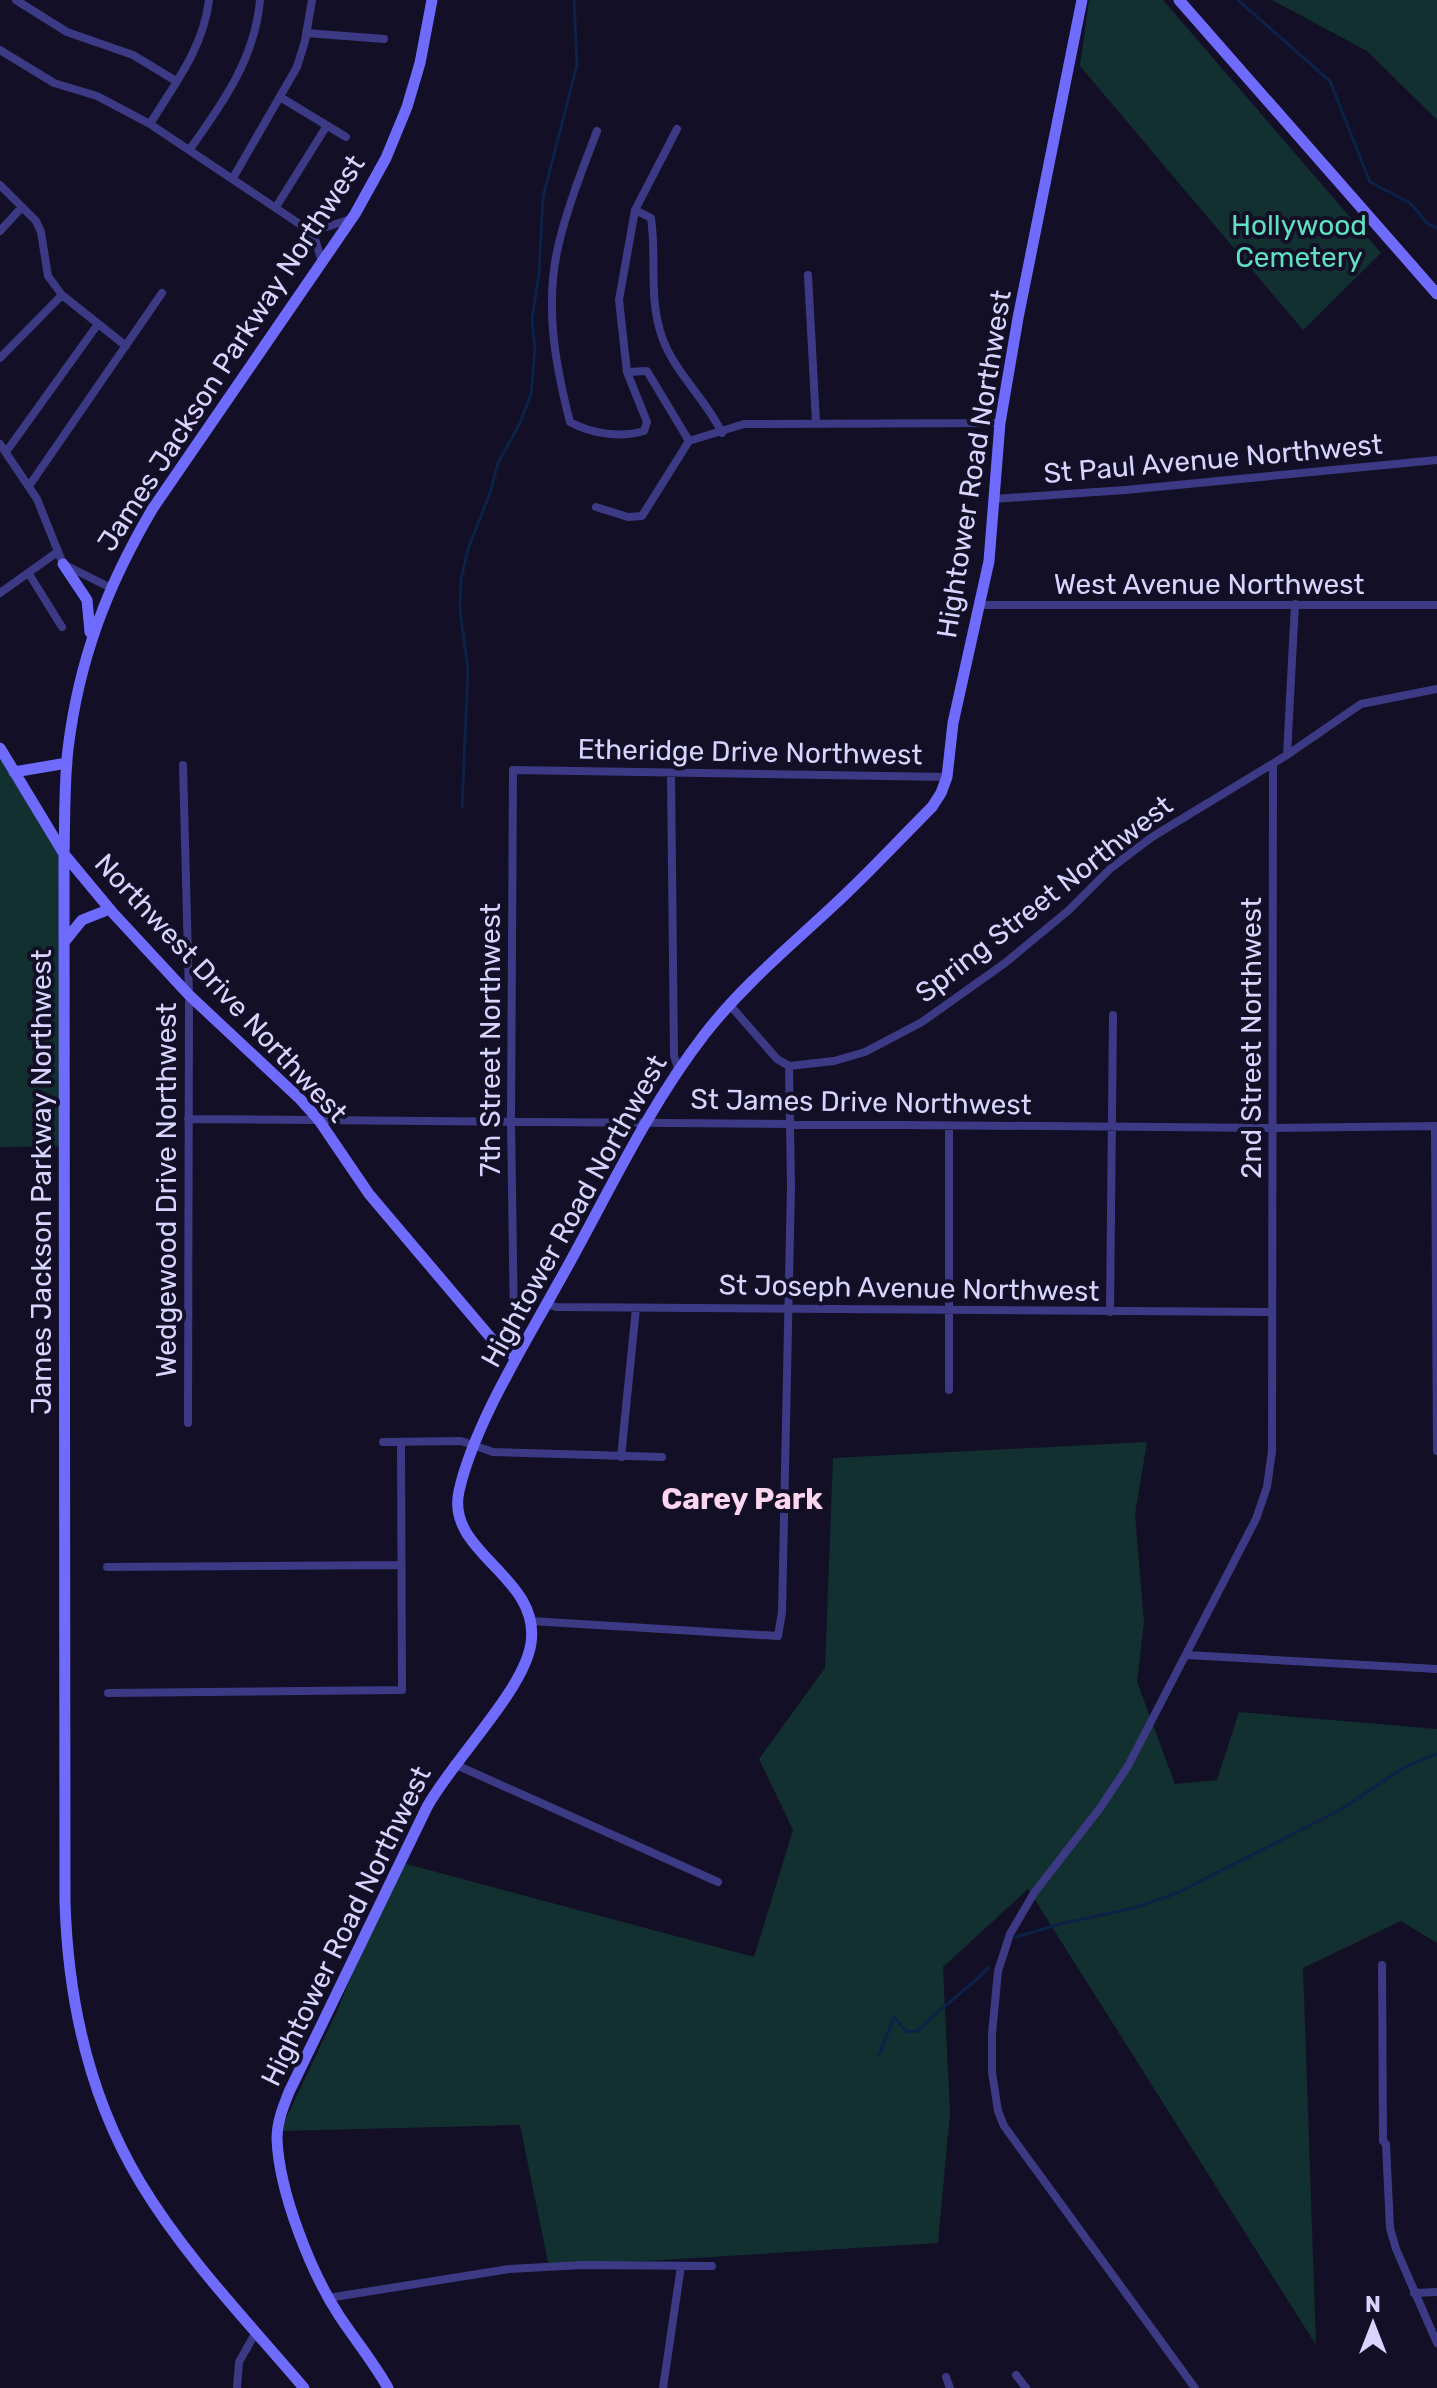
<svg xmlns="http://www.w3.org/2000/svg" width="1437" height="2388" font-family="Rubik,sans-serif">
<rect width="100%" height="100%" fill="#130f26"/>
<path fill="#12302f" d="M1089,0H1163L1381,253L1303,330L1080,66Z
M1272,0H1437V120L1367,51Z
M0,750L62,852L69,1146L0,1147Z
M1147,1442L1135,1514L1144,1623L1137,1682L1175,1784L1217,1780L1239,1712L1437,1729V1943L1401,1921L1303,1968L1316,2345L1028,1889L943,1967L950,2113L938,2243L549,2267L520,2125L280,2131L337,2011L399,1862L754,1957L793,1830L759,1759L825,1668L833,1458Z"/>
<g fill="none" stroke-linecap="round" stroke-linejoin="round">
<path stroke="#0c2248" stroke-width="3" d="M1238,0L1330,81L1370,182L1410,203L1428,224L1437,228
M462,807L468,670L460,610L461,579L468,549L490,493L498,463L520,423L531,394L535,349L532,319L539,274L543,197L577,65L574,0
M1016,1937L1060,1924L1134,1908L1177,1893L1340,1810L1403,1768L1437,1754
M879,2055L894,2017L907,2032L918,2031C940,2007 967,1991 989,1967"/>
<path stroke="#3d3a85" stroke-width="8" d="M16,0L67,32L133,55L176,81
M306,33L384,39
M0,50L54,83L97,96L150,124L307,229L315,239L322,262
M280,97L346,137
M150,124C175,83 203,49 209,0
M677,129L635,210L619,300L627,372L647,371L689,441
M597,131C583,168 568,205 559,243C544,303 555,364 570,422C592,434 621,438 644,431L647,422L627,372
M190,149C223,103 255,58 260,0
M233,178L297,67L305,41L312,0
M0,185L36,221L41,232L48,276L62,295L126,346
M276,207L326,127
M635,210L651,218C657,258 648,297 662,337C674,372 706,399 722,433
M307,229H320L351,219
M0,231L22,207
M808,275L816,422
M0,358L62,295
M0,444L37,499L63,564L111,588
M6,452L98,324
M29,486L162,293
M993,499L1125,490L1437,460
M596,507L628,517L642,516L689,441L744,424L1000,423
M29,574L62,627
M0,593L56,553
M981,605H1437
M1287,755L1295,604
M183,765L189,995L188,1423
M671,773L674,1056L679,1071
M729,1004L777,1059L789,1066L834,1061L865,1052L922,1022L1005,963L1069,910L1111,868L1152,837L1287,755L1361,704L1437,689
M188,1119L1272,1128L1437,1126
M1435,1126L1437,1451
M547,1304L556,1307L1272,1312
M1110,1312L1113,1015
M523,1347L514,1328L511,1120L513,770L947,777
M949,1390V1126
M383,1442L461,1441L493,1452L662,1457
M621,1457L636,1308
M107,1567L401,1565
M531,1621L778,1636L782,1612L791,1186L789,1066
M1187,1655L1437,1669
M108,1693L402,1690L401,1442
M454,1764L718,1882
M1382,1965L1383,2141L1386,2144L1390,2228L1396,2249L1437,2343
M1414,2293L1437,2292
M328,2298L509,2269L583,2265L712,2266
M1016,2375L1026,2388
M946,2377L950,2388
M237,2388L239,2362L256,2332
M663,2388L681,2266
M1195,2388L1004,2126L998,2111L992,2072V2034L998,1971L1010,1934L1034,1893L1100,1808L1128,1766L1256,1519L1267,1487L1272,1451L1273,764"/>
<path stroke="#6f6bff" stroke-width="11" d="M1179,0L1437,294
M63,564L87,600L90,632
M0,748L64,854L113,913L189,995L300,1099L318,1119L369,1194L491,1338L516,1358
M14,772L67,763
M65,941L82,920L110,909
M304,2388C248,2322 185,2257 140,2182C89,2097 68,2001 65,1902L64,854C65,819 64,784 68,749C79,659 107,586 153,508L355,214L386,158L407,107L420,63L432,0
M388,2388C374,2363 356,2341 340,2317C311,2273 279,2192 277,2139C277,2122 283,2107 289,2092L427,1807C452,1761 525,1689 531,1643C541,1576 445,1553 459,1491C474,1425 523,1347 556,1287C604,1203 644,1113 704,1035C742,986 788,948 833,906C867,875 899,840 932,807L941,793L947,777L953,723L989,561L1000,423L1018,318L1082,0"/>
</g>
<g text-anchor="middle" dominant-baseline="central" stroke-width="8" stroke-linejoin="round" paint-order="stroke">
<g font-size="28" fill="#5fe0c0" stroke="#130f26">
<text x="1299" y="225">Hollywood<tspan x="1299" dy="32">Cemetery</tspan></text>
</g>
<g font-size="28" fill="#d9d4ff" stroke="#130f26">
<text transform="translate(231 353) rotate(-57)">James Jackson Parkway Northwest</text>
<text transform="translate(1213 459) rotate(-5)">St Paul Avenue Northwest</text>
<text transform="translate(974 464) rotate(-81)">Hightower Road Northwest</text>
<text x="1209" y="584">West Avenue Northwest</text>
<text transform="translate(750 752) rotate(1)">Etheridge Drive Northwest</text>
<text transform="translate(1044 899) rotate(-38)">Spring Street Northwest</text>
<text transform="translate(221 988) rotate(47)">Northwest Drive Northwest</text>
<text transform="translate(1251 1038) rotate(-90)">2nd Street Northwest</text>
<text transform="translate(490 1040) rotate(-90)">7th Street Northwest</text>
<text transform="translate(861 1102) rotate(1)">St James Drive Northwest</text>
<text transform="translate(41 1182) rotate(-90)">James Jackson Parkway Northwest</text>
<text transform="translate(166 1190) rotate(-90)">Wedgewood Drive Northwest</text>
<text transform="translate(574 1211) rotate(-61)">Hightower Road Northwest</text>
<text transform="translate(909 1288) rotate(1)">St Joseph Avenue Northwest</text>
<text transform="translate(346 1926) rotate(-64)">Hightower Road Northwest</text>
</g>
<g font-size="30" font-weight="bold" fill="#ffd6f0" stroke="#130f26">
<text x="742" y="1499">Carey Park</text>
</g>
</g>
<g transform="translate(1373 2324)" stroke="#130f26" stroke-width="6" paint-order="stroke">
<path d="M0-6L14 30L0 20L-14 30Z" fill="#d9d4ff"/>
<text y="-12" font-size="22" font-weight="bold" text-anchor="middle" fill="#d9d4ff">N</text>
</g>
</svg>
